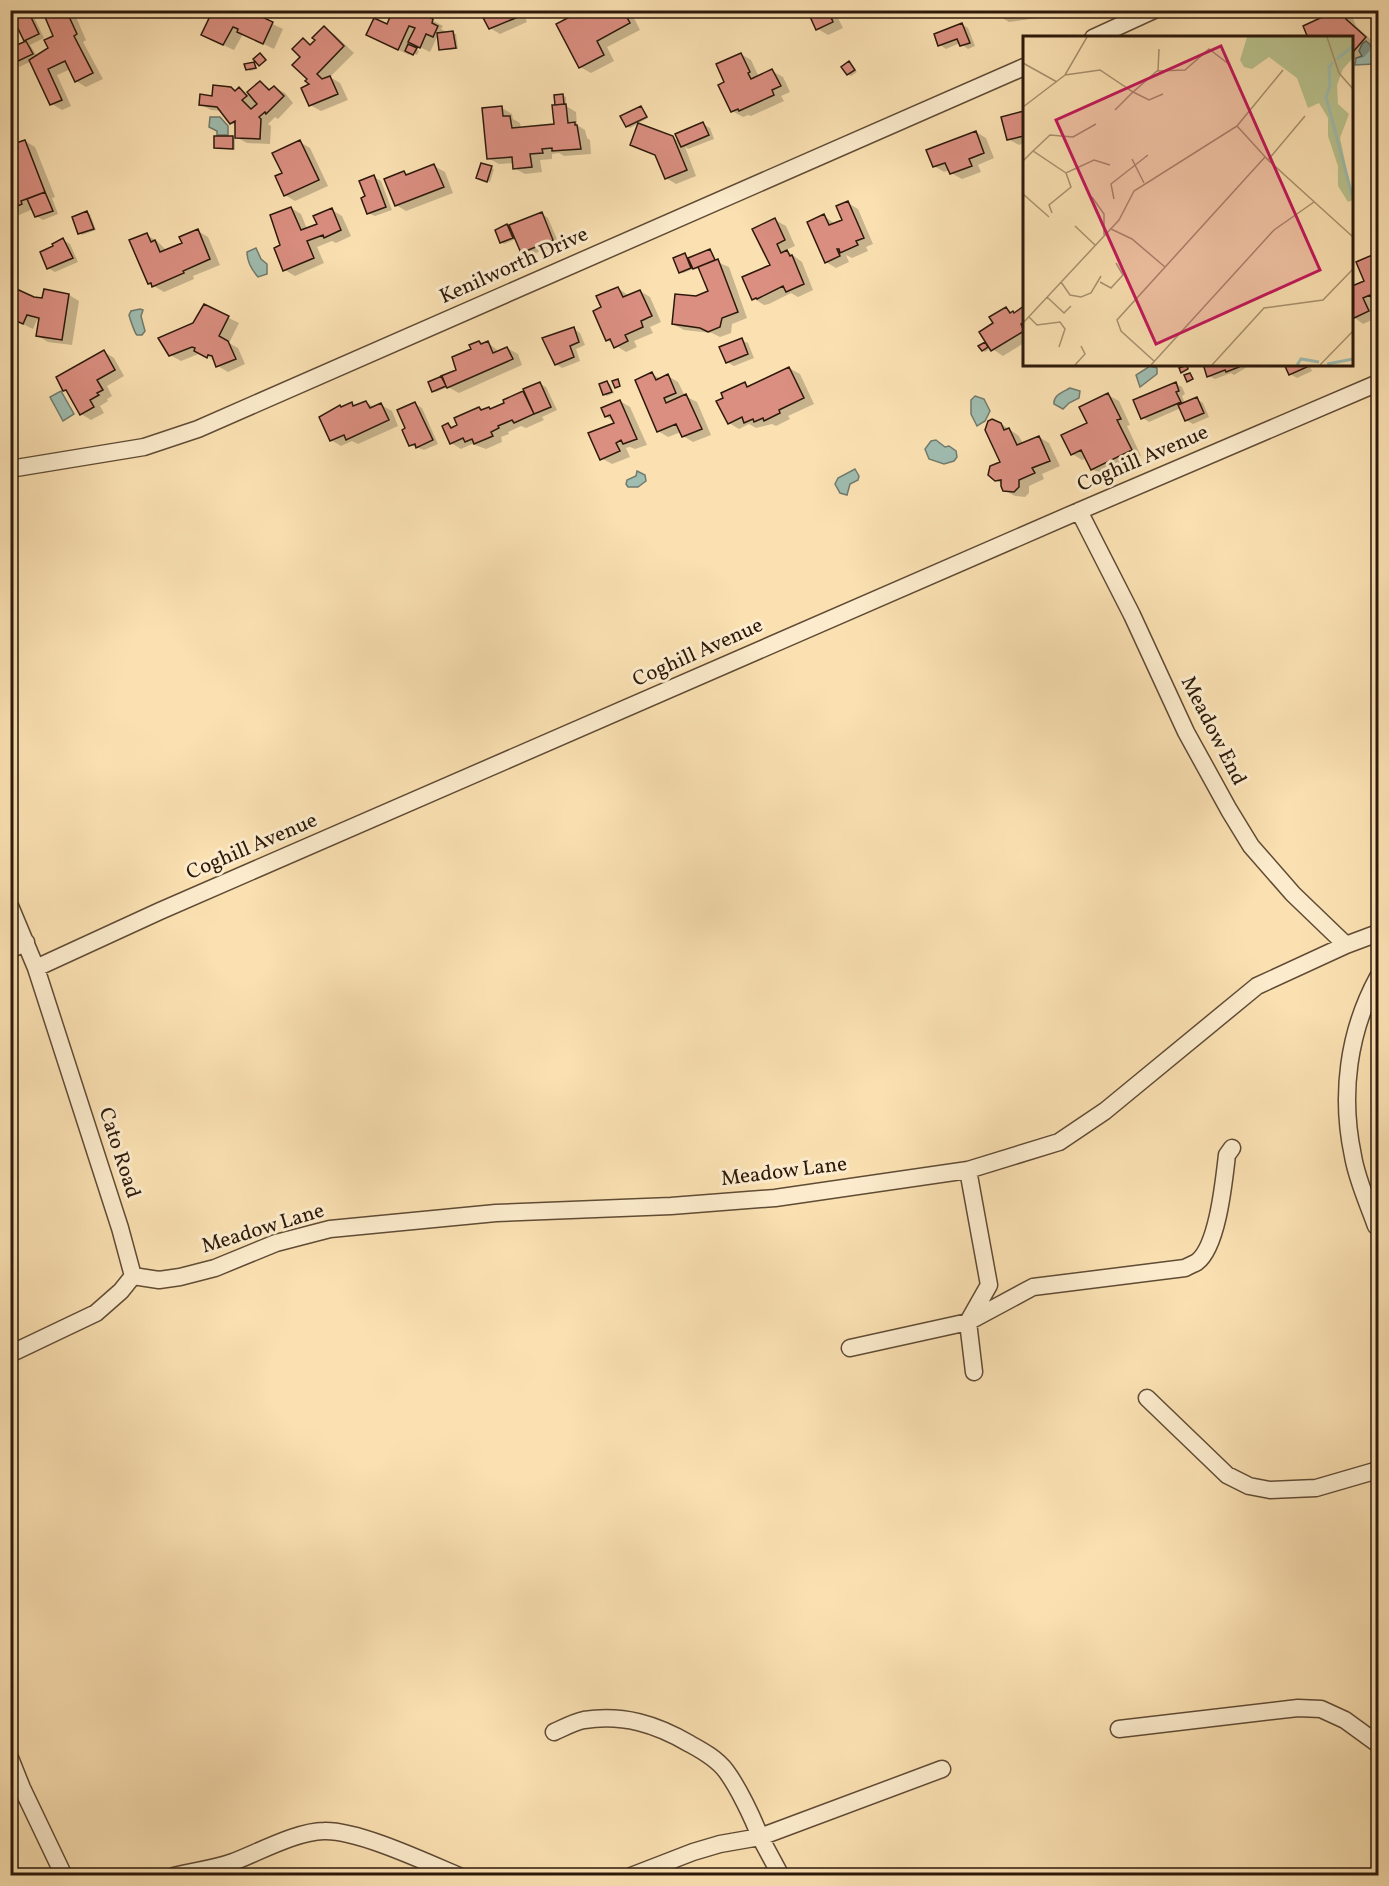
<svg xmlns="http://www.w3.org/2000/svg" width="1389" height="1886" font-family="Vollkorn,serif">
<rect width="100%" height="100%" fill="#fbe1b2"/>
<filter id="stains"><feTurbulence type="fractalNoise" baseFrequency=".00333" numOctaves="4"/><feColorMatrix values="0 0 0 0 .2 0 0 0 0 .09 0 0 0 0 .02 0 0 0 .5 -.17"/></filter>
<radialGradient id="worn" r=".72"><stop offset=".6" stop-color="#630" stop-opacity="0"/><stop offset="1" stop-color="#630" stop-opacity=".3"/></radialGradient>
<path fill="#9fbdb0" stroke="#717b6e" stroke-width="1.5" d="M1366,41C1373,46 1377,57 1373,64L1355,65L1356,58L1362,56L1359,51L1362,44Z
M210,117H220L228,126V135H217V131L209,127Z
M256,248L261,259L267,264V274L258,277C251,269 247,262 247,252Z
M140,309L143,310L141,316L145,331L142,335H137C135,334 130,319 129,315L131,311Z
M1150,366L1157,368V374L1140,387L1136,375Z
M1070,388L1080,391L1079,398L1069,403L1063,409L1054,404C1053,395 1063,392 1070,388Z
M61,391L74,414L63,421L50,397Z
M975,396L984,399L990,411L985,421L977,426L971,414V400Z
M936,440L945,447L949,446L956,451L957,457L954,461L944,464L929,459L925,449L931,441Z
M855,469L859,476L858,480L850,484L847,495L840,493L835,484L838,478Z
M637,471L645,475L646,481L638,487H628L626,484L627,480L636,476Z"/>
<path fill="#0003" fill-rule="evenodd" d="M44,10H73L86,40L83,42L103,79L86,87L76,81L71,69L57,75L71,106L62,110L52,104L32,61L19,67L13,63L10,58V50L28,42L25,40L28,13L34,17L44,38L30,45L37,56L49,49L55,36Z
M214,10H250L249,13L283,29L274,49L243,34L234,50L214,41Z
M394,10H430L426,17L443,26L441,29L448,33L456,34L458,49L443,50L440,49L438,35L430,52L414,44L412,47L419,51L417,55L410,52L409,55L368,35L387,26Z
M481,10H522L527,22L500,34L490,28Z
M586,10H630L640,30L607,47L614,61L591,73L580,67Z
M809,10H834L843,28L828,35L818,29Z
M998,10H1064L1065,14L1009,22L999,16Z
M1328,10H1357L1352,16L1356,26L1376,44L1364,57L1352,60V38Z
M962,24L968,28L975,46L968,49L960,43L946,49L940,45Z
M324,28L334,34L354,53L330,77L340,83L348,100L321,111L310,105L312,85L302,56L303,40L312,45Z
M741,54L751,60L759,77L772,71L783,77L790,92L781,96L784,101L751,116L748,115L743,117L732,111L726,82Z
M253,63L258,69L250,71L247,69Z
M849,63L857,72L851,76L848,74Z
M260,82L272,90L274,87L285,93L293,103L278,119L275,117L268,124L271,126L270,144L247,143L236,137V126L231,123L222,111L211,110L200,104L230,88L236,92L239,89L247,94Z
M563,96L566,97V106L576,112L577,125L585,130L587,138L590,140L591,154L564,156L559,153L552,154V159L540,160L542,172L525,174L514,168V163L499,164L488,158L502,108L512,114L513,119L520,123L521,128L556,125L554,107Z
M641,107L648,118L630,128L627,126Z
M1024,113V143L1019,145L1008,139L1003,118Z
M703,124L710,128L714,139L688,149L685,147L696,176L676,184L666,178L657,156L632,144L672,137L680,142Z
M976,132L986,138L994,158L978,165L981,172L962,179L951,173L950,170L944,172L934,166Z
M233,138L235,139V150L215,147Z
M25,141L35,147L55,197L52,198L58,214L43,220L36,216L33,209L19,215L10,210V153L16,152Z
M300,142L310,148L328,186L295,201L285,195L284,174Z
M434,166L445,172L453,193L406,211L396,205L404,172L410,175Z
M491,168L494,169L490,182L481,179Z
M374,177L381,181L392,210L375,216L368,213L367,197Z
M848,203L858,209L873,244L866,247L868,251L852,258L846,255L849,262L836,268L826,262L824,216L835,224L844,220Z
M291,208L301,214L307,229L319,225L332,210L342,216L351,236L336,243L332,241L317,247L324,263L295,276L285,270L282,246Z
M87,213L90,214L96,230L82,235L80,233Z
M542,214L548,218L559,244L528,256L522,252L516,239L504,244L501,242L507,226L512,229Z
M775,220L786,226L795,246L786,250L802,262L813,290L798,297L791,293L769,304L764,305L753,298L772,266Z
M198,231L208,237L220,265L193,276L194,279L164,292L149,283L147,235L157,241L167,251L184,244Z
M63,240L70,244L78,262L55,272L48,268Z
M709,250L712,252L717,262L729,267L747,318L732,324L731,333L720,337L712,333L684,330L673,324L696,298L710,292L700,268L697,269L692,266L693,269L683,273L680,272L685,255L689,259Z
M1376,255L1378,256V311L1375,309L1378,317L1363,324L1352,316V288L1366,282Z
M618,288L629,296L640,291L650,297L661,322L650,327L653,333L634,341L637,347L626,352L607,340L603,308Z
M69,295L79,301L72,345L48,342L38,336L40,321L37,320L33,329L10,318L34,299L44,300Z
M205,306L239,323L229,343L238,348L245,364L228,372L218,366L215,361L201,353L181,361L170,355ZM201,352L213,355V359Z
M1024,308V343L1003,356L991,348L985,352L983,350L985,344L991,347L995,324L1006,309L1015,314Z
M574,329L580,333L585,345L576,349L580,361L562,368L556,364Z
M741,340L748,343L754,358L734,366L727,362Z
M479,342L483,345L488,343L500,352L507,348L518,354L522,365L459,393L448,387L436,392L433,391L458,370Z
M104,352L114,358L124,376L107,386L112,396L107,399L108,401L100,406L104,413L91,420L81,414L69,392L65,390Z
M1204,364H1252L1234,375L1231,373L1215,379L1209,376Z
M1286,364H1309L1312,371L1297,378L1290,374Z
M789,368L800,374L814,404L788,416L790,419L776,426L772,424L756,428L749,424L739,429L729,423L744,384L750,387Z
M652,374L661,379L668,376L678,382L685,396L697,402L711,435L693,442L683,436L681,432L668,437L658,431Z
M607,383L610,384L614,393L607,396L604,394Z
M540,384L546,387L557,410L542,417L544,420L526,428L521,426L508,432L509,434L501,437L502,442L486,449L472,444L461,449L451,443L448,425L454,428L479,408L484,411L489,409L492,410L506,403L505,400Z
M1176,384L1182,387L1185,394L1182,396L1185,404L1197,399L1203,403L1209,417L1193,424L1186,420L1181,408L1149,422L1143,418Z
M1108,395L1119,401L1130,425L1127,426L1141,456L1103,475L1092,469L1087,458L1082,460L1072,454Z
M620,401L630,407L647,445L635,449L630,447L626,448L630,457L612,464L601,458L616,424L606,416Z
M366,402L375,408L381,405L392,411L398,426L358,444L352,441L341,446L331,440L352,404L356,407Z
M415,404L422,408L438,444L424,450L410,445L407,429Z
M997,421L1019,436L1023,444L1039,437L1049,443L1060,466L1042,474L1044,479L1029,486V493L1025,497L1015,496L1004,490L1002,484L993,478L1002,463Z"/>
<path fill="#db8f81" stroke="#2c190b" stroke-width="1.5" d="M42,10H66L77,34L74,36L93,73L75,82L65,61L48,69L62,100L50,105L29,60L48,48L44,40L53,36Z
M213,10H242L246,12L247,10L273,22L263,44L237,32L238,29L233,27L223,45L201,35Z
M393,10H417L433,19L432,23L438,26L433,37L426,34L420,48L408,42L415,28L409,26L398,50L366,35L374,18L387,24Z
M479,10H515L518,17L489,29Z
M583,10H623L630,23L597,41L604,55L579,68L556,24Z
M807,10H828L833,22L816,30Z
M996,10H1042L997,17Z
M1326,10H1343L1346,19L1366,37L1353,52H1352V38H1308L1303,26L1329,14Z
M28,11L39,34L24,41L13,18Z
M962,23L970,43L960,46L957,39L938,46L934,34Z
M324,26L344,46L317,74L322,79L330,76L338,94L309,106L301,88L309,84L305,81L307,79L292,65L300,57L292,49L303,38L310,45L315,40L312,38Z
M453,31L456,48L439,50L437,33Z
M26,41L33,54L12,64L10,48Z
M408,44L417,48L413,55L405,51Z
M260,53L266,60L259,66L253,59Z
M741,53L750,72L748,73L751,79L772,69L781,86L772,90L774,95L739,111L738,109L731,112L718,85L724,82L716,64Z
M849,61L855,70L847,75L841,67Z
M254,62L256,68L246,70L244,64Z
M260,81L269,90L274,86L284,96L266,114L265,112L259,117L261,119L260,139L235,138V121L230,124L217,107L199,105L200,94L212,96L213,85L231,87L235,91L239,87L247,96L242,100L251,109L257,104L247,92Z
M563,94L564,104L555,105L554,95Z
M566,104L568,123L575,122V125H577L581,149L552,151V148L542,149L543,153L530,154L532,167L513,169L512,157L487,159L482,108L502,106L503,116H510L512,128L554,124L552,105Z
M641,106L647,117L626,127L620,116Z
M1024,111V136L1007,140L1001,117Z
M703,122L709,135L681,147L675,134Z
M638,123L673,136L687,170L665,179L655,155L630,145Z
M976,131L984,153L969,159L972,166L950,174L945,163L933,167L926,150Z
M214,136H233V149L214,148Z
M25,140L45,192L21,201L22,204L10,209V152L18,148L16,143Z
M300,140L319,180L284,196L275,176L282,173L272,153Z
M481,163L492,166L487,182L476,178Z
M434,164L444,187L395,206L384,179L404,171L406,175Z
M374,175L386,207L367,214L361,198L365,196L359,181Z
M45,192L53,211L35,217L27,199Z
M848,201L864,238L856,241L858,245L840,253L839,249H837L840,256L825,263L807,222L824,214L829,225L842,220L836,206Z
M291,207L301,230L317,224L313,216L332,208L341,230L324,238L323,235L307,241L314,258L283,271L274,248L280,245L270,215Z
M87,211L94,229L78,234L72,217Z
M542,212L553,240L521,253L509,225Z
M775,218L785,240L777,244L781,253L787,250L790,256L792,255L804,284L786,292L783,286L757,299L756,298L752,300L742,277L770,265L752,229Z
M507,224L513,238L500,243L495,230Z
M198,229L210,259L183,271L184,273L152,287L151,283L148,284L129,240L147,233L151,242L155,240L160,252L182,243L179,237Z
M63,238L73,258L47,269L40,252L53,246L52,244Z
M710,249L715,260L693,269L688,258Z
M685,253L691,268L679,273L673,258Z
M1377,253L1378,258V311L1370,295L1363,298L1369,311L1352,319V286L1364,281L1356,262Z
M718,259L738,312L722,318L720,327L708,332L700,328L672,324L675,294L696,296L708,291L698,267Z
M10,286L34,297L42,298L44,289L69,294L62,340L36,336L39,318L27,315L23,324L10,318Z
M618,287L623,297L640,290L652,316L641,321L643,327L625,335L628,341L614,348L610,339L606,341L593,311L601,307L596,296Z
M204,304L229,316L219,336L228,341L236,359L216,367L212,356L208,355L207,358L194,351L195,348L192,347L169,356L158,338L193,323Z
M1024,306V322L1021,324L1024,331L991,351L979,332L993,323L989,317L1006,307L1010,313L1013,311L1014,313Z
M574,327L579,342L570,346L574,357L555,365L542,338Z
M742,338L748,354L726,363L719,347Z
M479,341L481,344L488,341L493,353L507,347L513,359L447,388L441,376L456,370L452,357L471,349L469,345Z
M985,342L988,347L982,351L978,346Z
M104,350L115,370L97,380L103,390L97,393L99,395L90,400L94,407L80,415L66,390L63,391L56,377Z
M1203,364H1238L1239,367L1226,372L1225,370L1207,377Z
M1284,364H1305L1307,367L1289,375Z
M1187,365L1188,369L1181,373L1179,368Z
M789,367L804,398L779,410L780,413L764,421L763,418L754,422L753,419L744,423L742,417L728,424L716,401L723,398L721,393L745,382L747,387Z
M652,372L656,380L668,374L676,393L664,398L666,403L686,394L702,429L682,437L676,424L657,432L635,380Z
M1190,373L1193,379L1187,382L1184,375Z
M442,376L446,386L432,392L428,382Z
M618,379L620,386L615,388L612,381Z
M607,381L612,392L603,395L599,384Z
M540,382L551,407L534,414L523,389Z
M1176,382L1179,391L1176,392L1181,402L1141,419L1133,400Z
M523,391L534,414L514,423L512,420L498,426L499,428L491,432L493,436L474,444L472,439L465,442L463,438L450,444L442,426L448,423L451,428L457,425L454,418L479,407L481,410L489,407L490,409L504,403L503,400Z
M1108,393L1121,419L1117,420L1132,450L1091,470L1081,450L1071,455L1061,435L1087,423L1079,407Z
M1197,397L1204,413L1185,421L1178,405Z
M620,400L637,439L623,444L621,440L616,443L620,451L600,460L588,433L614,423L610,415L605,417L601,408Z
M366,401L370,408L381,403L389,420L346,440L344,435L330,441L319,417L340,405L341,407L352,402L353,406Z
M415,402L433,440L416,448L415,444L409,446L402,430L405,428L397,410Z
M992,419L1001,423L1004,430L1009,428L1017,445L1039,436L1050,461L1032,468L1035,473L1019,480V487L1014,492L1003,491L1001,486V480L995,481L988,475L990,466L1000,462L985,430L988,421Z"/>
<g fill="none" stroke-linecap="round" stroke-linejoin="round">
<g stroke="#604b35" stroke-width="19">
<path id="minor" d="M1093,38L1154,10
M10,469L144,447L198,429L1024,67
M1079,511L1132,615L1186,732L1229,810L1251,846L1293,894L1346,945
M10,906L36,968L120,1228L133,1276L121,1291L96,1313L10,1354
M10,950L26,942
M36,968L160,911L1079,511L1378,383
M968,1170L989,1285L968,1322L974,1372
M1376,1226C1368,1203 1357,1180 1353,1156C1340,1095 1348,1032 1378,977
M133,1276L159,1280L180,1277L215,1268L276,1243L330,1229L496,1213L671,1206L775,1198L968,1170L1059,1142L1105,1111L1257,986L1346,945L1378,933
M850,1348L968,1322L1033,1287L1185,1268C1188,1266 1194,1264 1197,1262C1218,1246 1224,1180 1227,1155L1232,1148
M1147,1398L1227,1475L1249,1486L1270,1490L1316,1488L1378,1470
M1119,1729L1298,1708L1321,1709L1345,1720L1378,1744
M554,1732C563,1728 574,1722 584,1720C623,1714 656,1724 690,1744C703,1751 717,1759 726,1771C738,1787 753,1818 760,1837L942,1769
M10,1758L22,1788L64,1876
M174,1876C193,1871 214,1869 233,1862C259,1852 298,1831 324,1831C358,1830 426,1862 459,1876
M631,1876L693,1852L720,1844L760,1837L781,1876"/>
</g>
<use href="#minor" stroke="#fceccd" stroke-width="16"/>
</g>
<g text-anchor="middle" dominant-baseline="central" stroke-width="6" stroke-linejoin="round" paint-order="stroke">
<g font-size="21" fill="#2c190b" stroke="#fceccd">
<text transform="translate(514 266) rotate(-24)">Kenilworth Drive</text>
<text transform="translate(1143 459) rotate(-23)">Coghill Avenue</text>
<text transform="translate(698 653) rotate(-24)">Coghill Avenue</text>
<text transform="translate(1213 731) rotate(63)">Meadow End</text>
<text transform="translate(252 847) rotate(-23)">Coghill Avenue</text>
<text transform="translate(119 1153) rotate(72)">Cato Road</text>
<text transform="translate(784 1172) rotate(-7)">Meadow Lane</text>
<text transform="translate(263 1229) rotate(-17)">Meadow Lane</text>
</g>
</g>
<g transform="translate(1023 36)">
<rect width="330" height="330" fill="#fbe1b2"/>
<path d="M224,1H330V22L320,33L314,49L315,68L326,78L317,102L330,164L325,166L315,150V130L305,100V82L296,67L285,72L274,42L246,21L229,33L221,31L217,24Z" fill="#bac490"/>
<path fill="none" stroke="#9fbdb0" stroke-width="3" d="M314,23L330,10M310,26L306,32L307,50L303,61L329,159M304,328L330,323M274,329L278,323L296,326"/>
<path fill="none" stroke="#a8916f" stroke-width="1.5" d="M304,1L316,37L330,53M0,27L34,46M260,34L214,90L245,124L330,201M135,35L136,13M42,39L77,34L110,56L134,35L162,34L186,13L207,29M0,71L42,39L64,1M92,74L110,56L126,64L140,58M10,115L27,99L50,101L73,88M109,123L121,147M245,124L282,80M0,125L10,115L43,137L71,124L87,129M0,158L26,181M69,161L81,178V199M91,163L88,148L125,119M29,177L26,169L48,151L43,137M52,190L72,209M88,193L109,203L142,231M38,246L47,259L58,261L68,257L78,240M77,246L88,252L100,239L93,227M24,261L41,277L48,270M6,281L14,289L37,286L42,293L36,311M0,287L96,184L111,155L214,90M131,325L98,295L94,284L242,121M52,329L62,318L58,310M128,329L251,194L291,166M189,329L241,272L300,264L330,233M297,329L330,295"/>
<path fill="#c2185b" fill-opacity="0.15" stroke="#c2185b" stroke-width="3" d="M198,10L297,234L133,308L33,84Z"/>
<rect width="330" height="330" fill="none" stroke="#2c190b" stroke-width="3"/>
</g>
<rect width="1389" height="1886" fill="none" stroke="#fbe1b2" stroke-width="36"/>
<rect x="12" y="12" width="1365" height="1862" fill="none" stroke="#2c190b" stroke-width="3"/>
<rect x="18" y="18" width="1353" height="1850" fill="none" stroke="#2c190b" stroke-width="1.5"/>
<rect width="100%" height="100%" filter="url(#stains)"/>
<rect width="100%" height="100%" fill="url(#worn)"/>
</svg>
